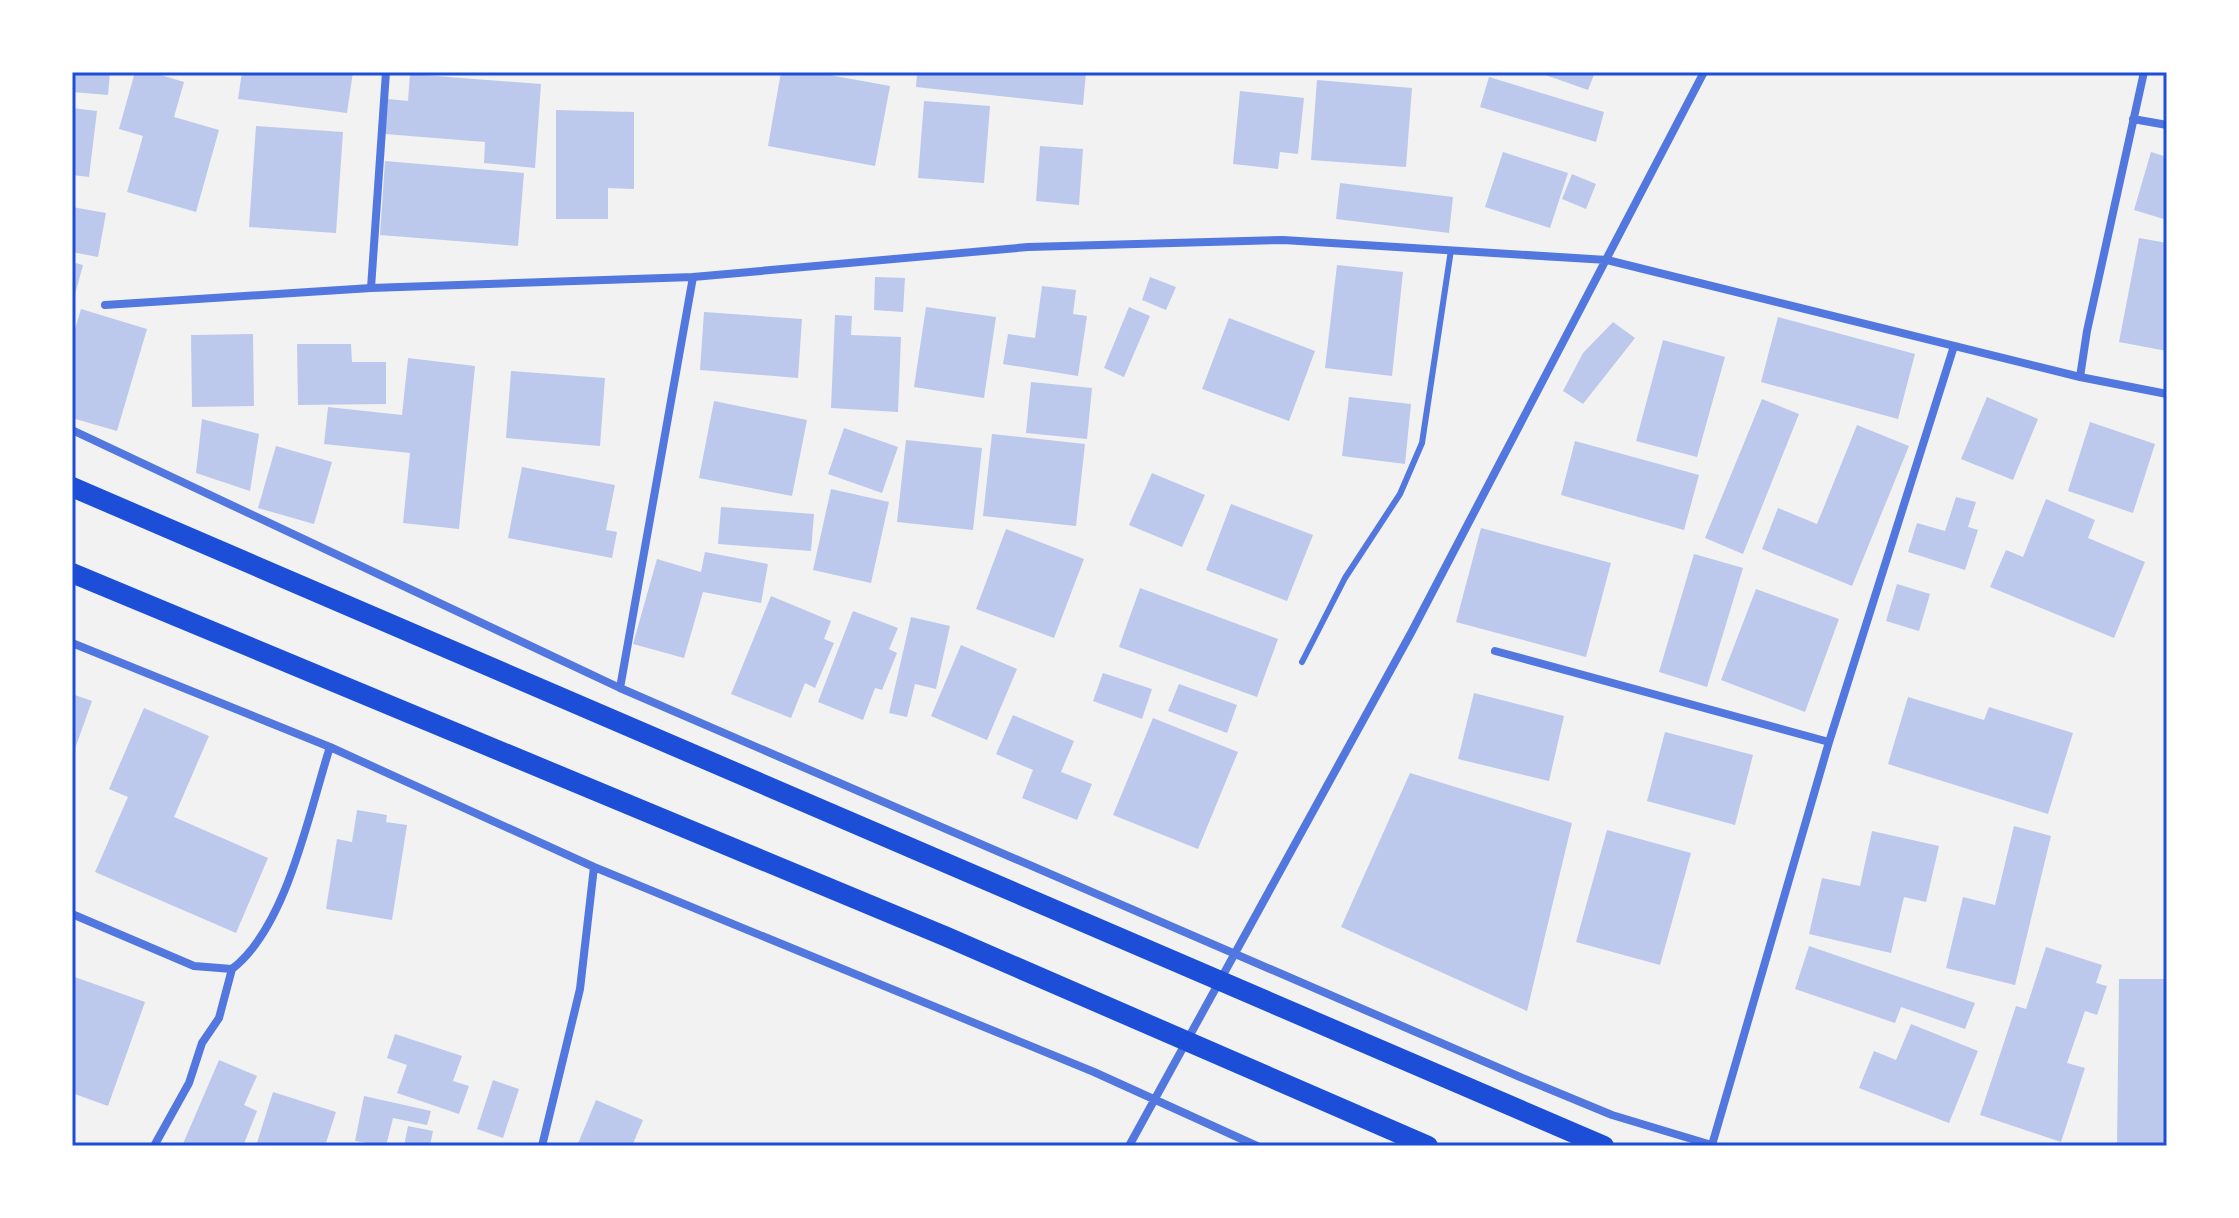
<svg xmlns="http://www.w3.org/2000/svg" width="2239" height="1218" font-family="Overpass,sans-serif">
<rect width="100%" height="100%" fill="#f2f2f2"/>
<path fill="#bdc9ec" d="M72,72H110L108,95L72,92Z
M135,72H151L184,82L174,117L219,130L196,212L127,192L143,136L119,129Z
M242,72H353L347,113L238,99Z
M781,72H813L890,86L875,166L768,146Z
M917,72H1086L1083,105L916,87Z
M1537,72H1595L1588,90Z
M410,74L541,84L535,168L484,163L485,142L385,134L388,99L408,101Z
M1489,77L1604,112L1596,142L1480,107Z
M1317,80L1412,88L1406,167L1311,160Z
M1240,91L1304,98L1298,154L1280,152L1278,169L1233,164Z
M924,101L990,106L984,183L918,178Z
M72,108L97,111L89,177L72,175Z
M556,110L634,112V189L608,188V219H556Z
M256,126L343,132L336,233L249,227Z
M1040,146L1083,149L1079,205L1036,201Z
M1503,152L1568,173L1550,228L1485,207Z
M2151,152L2167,157V220L2134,210Z
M385,161L524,173L518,246L380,235Z
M1572,174L1596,184L1586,209L1562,199Z
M1340,183L1453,197L1449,233L1336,219Z
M72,207L106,213L98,257L72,252Z
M2139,238L2167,243V351L2119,342Z
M72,262L83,265L73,302H72Z
M1337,265L1403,272L1392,376L1325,368Z
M875,277L905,278L903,312L874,310Z
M1150,277L1176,287L1166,310L1142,300Z
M1042,286L1076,290L1073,314L1087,316L1078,376L1003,364L1008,334L1035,338Z
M926,307L996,317L984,398L914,387Z
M1129,307L1150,316L1124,377L1104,368Z
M81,309L147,329L117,431L72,418V339Z
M704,312L802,319L798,378L700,370Z
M835,315L852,316L851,335L901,337L898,412L831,408Z
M1778,317L1915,354L1898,419L1761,382Z
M1229,318L1315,351L1289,421L1202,389Z
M1613,322L1635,338L1583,404L1563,391L1583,353Z
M253,334L254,406L192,407L191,335Z
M1663,340L1725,357L1697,457L1636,441Z
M297,344H351L352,362H386V404L298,405Z
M408,358L475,366L459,529L403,523L410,453L324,444L328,407L402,415Z
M511,371L605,378L600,446L506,438Z
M1031,382L1092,388L1087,439L1026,433Z
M1349,397L1411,404L1405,464L1342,456Z
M1987,397L2038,419L2013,480L1961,459Z
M1762,399L1799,414L1743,554L1705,538Z
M714,401L807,420L792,496L699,478Z
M202,419L259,434L250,491L196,473Z
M2090,422L2155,444L2133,513L2068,491Z
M1857,425L1909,446L1852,586L1762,549L1778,508L1817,524Z
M844,428L898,447L882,493L828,474Z
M992,434L1085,444L1076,526L983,516Z
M906,440L982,448L973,530L897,522Z
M1575,441L1699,475L1684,530L1561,495Z
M276,446L332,462L314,524L258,508Z
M522,467L615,485L606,530L617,532L612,558L508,538Z
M1152,473L1205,495L1182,547L1129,525Z
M831,489L889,502L871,583L813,570Z
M1956,497L1976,502L1968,527L1978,530L1965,570L1908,552L1917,523L1945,531Z
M2046,499L2095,520L2088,538L2145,562L2114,638L1990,587L2006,550L2023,557Z
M1231,504L1313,535L1287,601L1206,570Z
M721,507L814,514L811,551L718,544Z
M1481,528L1611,563L1586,657L1456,622Z
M1006,529L1084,559L1054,638L976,609Z
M705,552L768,564L761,603L703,592L684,658L633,644L657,559L701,572Z
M1694,554L1743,568L1707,687L1659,672Z
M1897,584L1930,594L1919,631L1886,621Z
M1140,588L1278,639L1257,697L1119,647Z
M1756,589L1839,619L1805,712L1721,680Z
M771,596L831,621L824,639L834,643L815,688L805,683L791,718L731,694Z
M853,611L898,628L889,649L897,653L882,690L875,688L863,720L818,702Z
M911,617L950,626L936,689L915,684L907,717L889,713Z
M961,645L1017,669L987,740L931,716Z
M1103,673L1152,689L1142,719L1093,701Z
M1179,684L1237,705L1227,733L1168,711Z
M1474,693L1564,716L1549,781L1458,759Z
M72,694L92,701L72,757Z
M1908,697L1984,720L1989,707L2073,733L2048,814L1888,764Z
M144,708L209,736L174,817L268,858L236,933L95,872L128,797L109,789Z
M1013,715L1074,741L1061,772L1092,784L1077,820L1022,798L1033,770L996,754Z
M1153,718L1238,752L1198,849L1113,815Z
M1665,732L1753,755L1735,825L1647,801Z
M1410,773L1572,823L1527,1011L1341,927Z
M357,810L387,815L386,822L407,825L392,920L326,909L337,839L352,842Z
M2014,826L2051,836L2015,985L1946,968L1963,897L1995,905Z
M1607,830L1691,853L1660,965L1576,942Z
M1872,831L1939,846L1926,902L1904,897L1891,953L1809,934L1822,878L1860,886Z
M1809,946L1975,1003L1965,1029L1901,1007L1895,1023L1795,989Z
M2046,947L2102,965L2096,983L2107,986L2097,1015L2085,1011L2067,1063L2085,1068L2061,1142L1980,1115L2016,1006L2026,1009Z
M72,976L145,1002L108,1106L72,1093Z
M2119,979H2167V1146H2117Z
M1911,1024L1978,1051L1949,1123L1859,1088L1874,1051L1896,1060Z
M395,1034L462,1056L453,1081L469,1086L459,1114L397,1093L407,1065L387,1058Z
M219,1060L257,1076L244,1105L257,1111L243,1146H182Z
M493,1080L519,1089L503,1138L477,1129Z
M273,1092L336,1112L325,1146H256Z
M364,1096L431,1111L427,1125L393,1118L386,1146L355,1141Z
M596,1100L643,1120L632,1146H577Z
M408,1126L433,1131L430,1146H404Z"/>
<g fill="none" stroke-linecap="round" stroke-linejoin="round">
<path stroke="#5277de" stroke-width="6" d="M1302,662L1345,578L1400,494L1422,443L1451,250"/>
<path stroke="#5277de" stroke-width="8" d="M2133,119L2167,125
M371,288L386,72
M105,305L371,288L693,277L1028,247L1283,240L1607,260L2080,377L2167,394
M2080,377L2087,331L2144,72
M72,430L620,688L1520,1077L1612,1115L1715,1146
M72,643L330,747L594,867L1094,1072L1257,1146
M1495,651L1829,742
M620,688L693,277
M72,914L194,966L232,969L219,1018L202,1043L189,1083L154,1146
M232,969C287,927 309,812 330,747
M1712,1145L1829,742L1954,346
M542,1146L580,989L594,867
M1129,1146L1411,633L1704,72"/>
<path stroke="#1d4ed8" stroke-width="20" d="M72,487L1604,1146
M72,573L947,937L1428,1146"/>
</g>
<rect width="2239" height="1218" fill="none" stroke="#ffffff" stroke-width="148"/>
<rect x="74" y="74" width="2091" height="1070" fill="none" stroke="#1d4ed8" stroke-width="3"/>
</svg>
